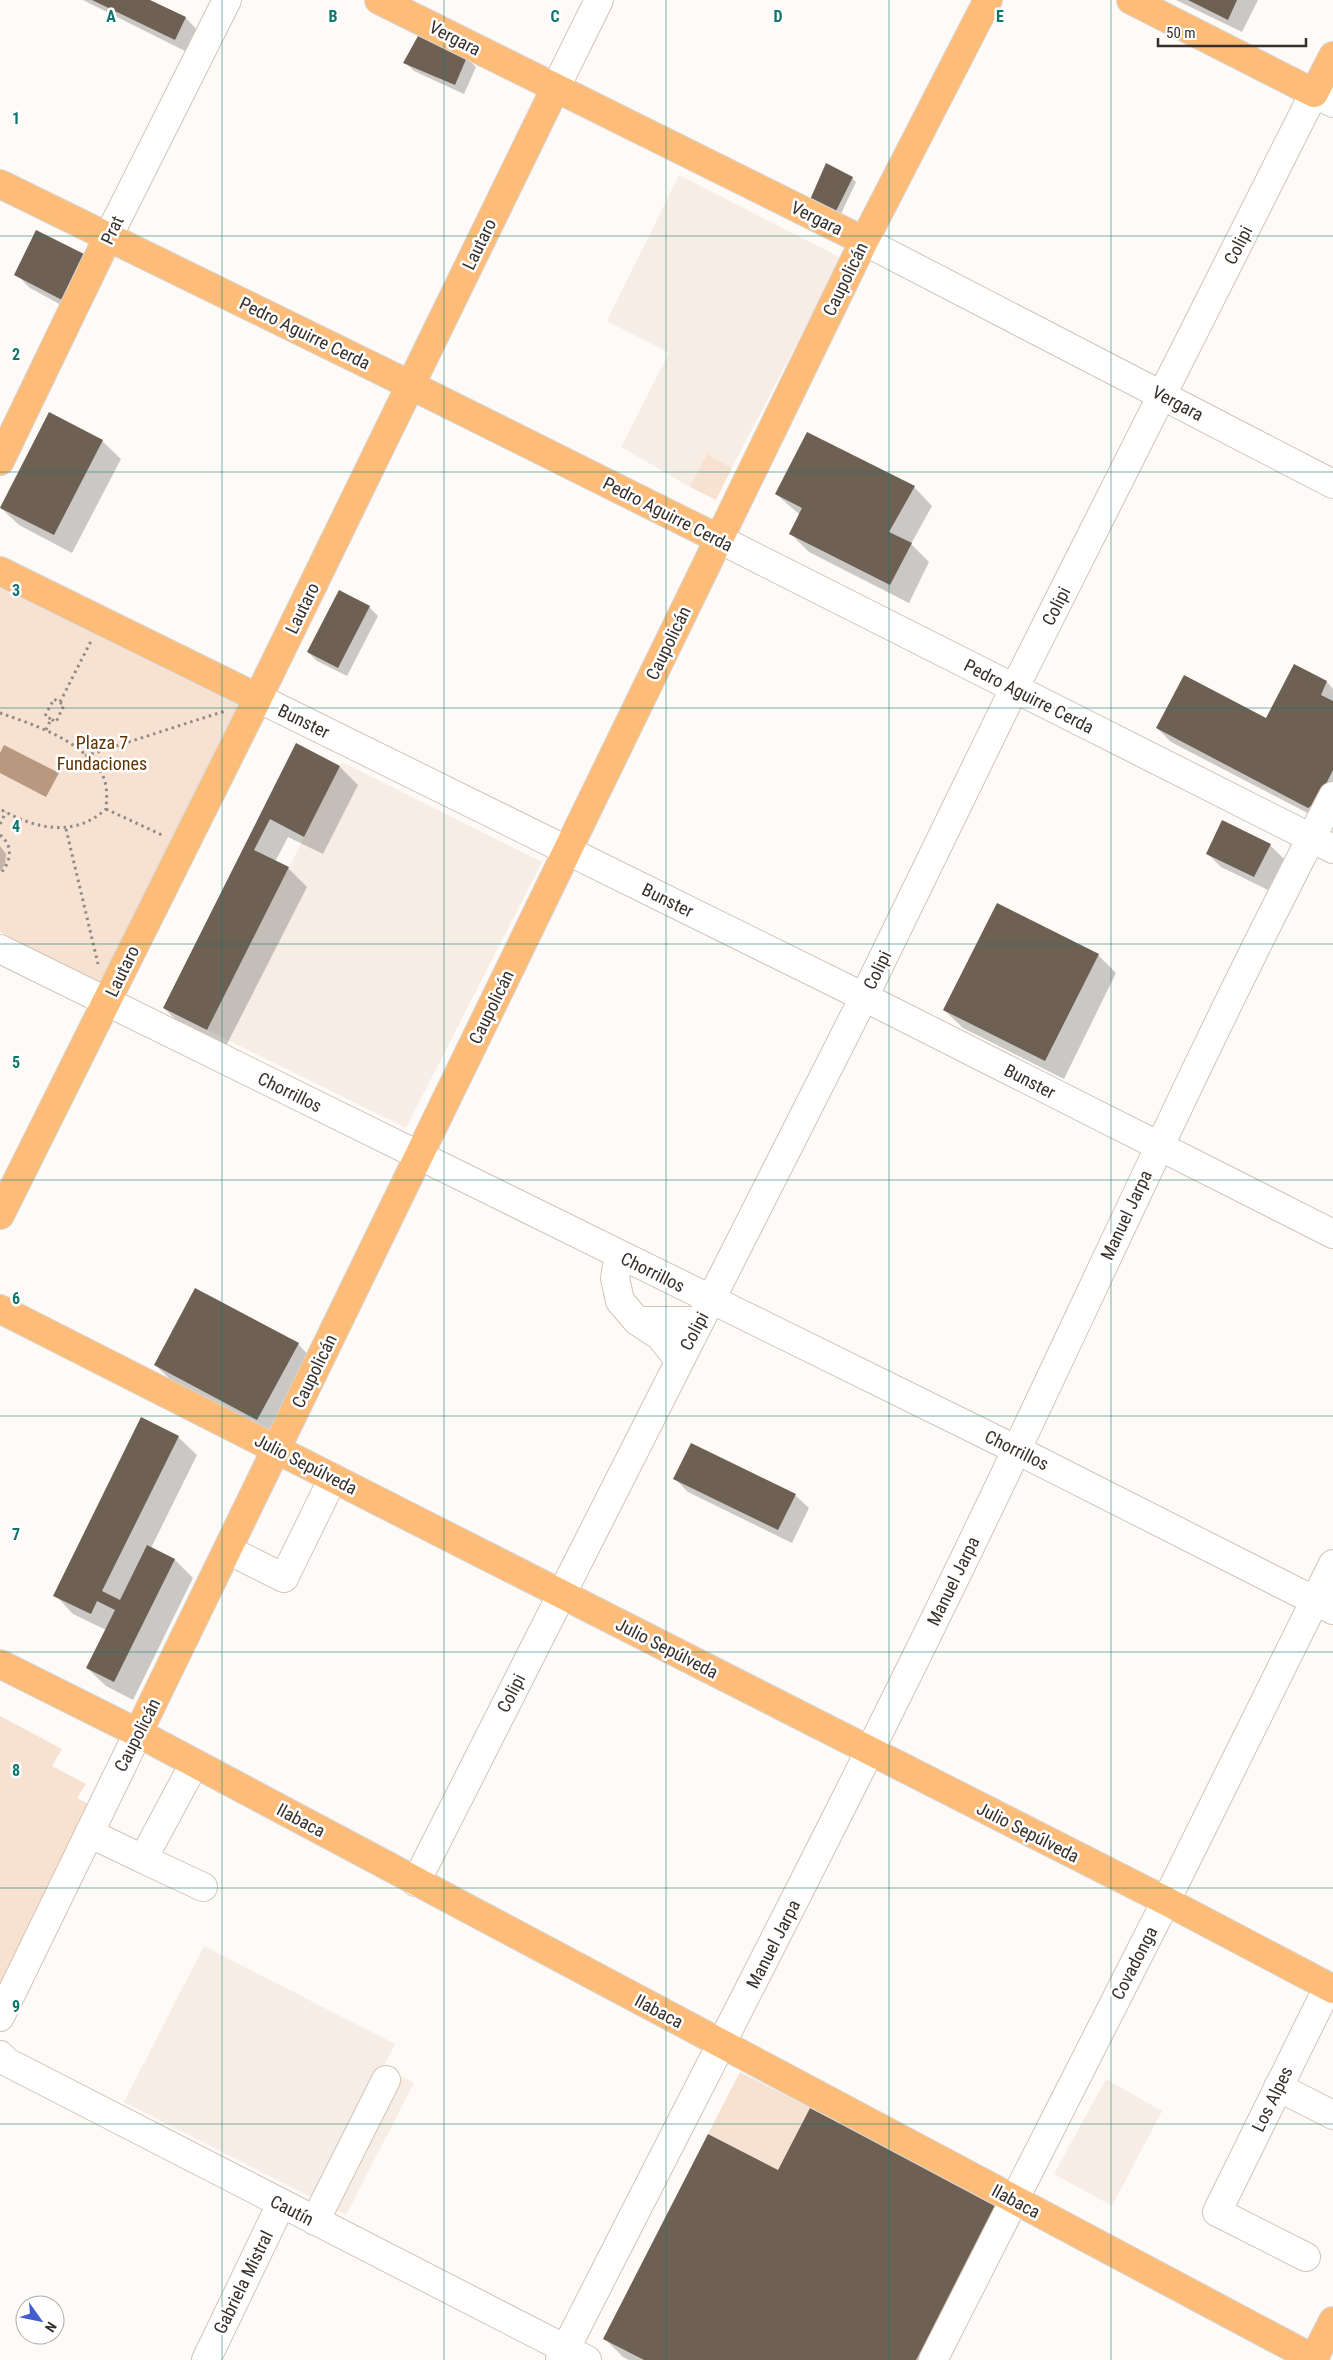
<svg xmlns="http://www.w3.org/2000/svg" width="1333" height="2360" font-family="'Roboto Condensed',sans-serif">
<rect width="100%" height="100%" fill="#fdfaf7"/>
<path fill="#f7ede5" d="M679,175L841,258L732,468L707,454L690,487L621,447L669,353L607,321Z
M342,762L542,862L406,1128L207,1030Z
M204,1946L395,2044L383,2067L414,2083L346,2215L124,2102Z
M1106,2079L1162,2111L1112,2206L1054,2174Z"/>
<path fill="#f7e1d1" d="M707,454L732,468L716,500L690,487Z
M0,588L240,706L99,983L0,932Z
M0,1716L62,1749L52,1766L86,1784L77,1798L90,1805L0,1985Z
M740,2072L810,2108L778,2170L708,2134Z"/>
<path fill="#b8987f" d="M4,745L59,773L46,797L0,773V753Z"/>
<path fill="#0003" d="M83,0H148L186,18L199,32L189,53Z
M1176,0H1258L1242,32Z
M467,58L476,67L464,94L414,71L405,62Z
M852,178L856,182L839,218L815,206Z
M99,270L76,313L30,288L16,274Z
M49,413L102,441L121,459L72,553L19,525L0,507Z
M914,487L932,506L911,544L929,562L909,603L809,552L791,534L800,515L776,494Z
M369,607L378,616L347,676L317,661L308,652Z
M1295,665L1327,682L1333,689V810L1323,821L1171,742L1157,728L1266,719Z
M296,745L340,767L358,785L323,854L288,837L275,862L288,868L307,887L225,1048L182,1026L164,1008Z
M1270,845L1284,859L1268,890L1221,867L1207,853Z
M0,846L6,854L5,865L0,871Z
M1098,955L1116,973L1064,1079L963,1028L944,1010Z
M298,1344L316,1363L276,1438L174,1383L155,1365Z
M178,1437L197,1455L151,1548L175,1560L193,1578L133,1700L106,1686L87,1668L106,1630L73,1614L55,1595Z
M675,1479L795,1495L809,1508L792,1543L688,1492Z
M778,2172L1000,2208L1018,2226L944,2360H629L623,2357L604,2338Z"/>
<path fill="#6f6054" d="M92,0H150L186,17L175,40Z
M1188,0H1237L1228,20Z
M418,36L467,57L455,85L403,63Z
M826,163L853,177L834,215L809,202Z
M36,230L86,255L62,300L14,275Z
M49,412L103,440L54,535L0,508Z
M807,432L915,486L889,532L912,543L890,585L789,534L802,508L775,494Z
M339,590L370,606L338,668L307,652Z
M1294,664L1327,681L1321,695L1333,701V770L1317,802L1308,808L1156,728L1184,675L1266,718Z
M296,743L340,766L304,837L270,819L254,850L289,867L207,1030L163,1008Z
M1222,820L1271,844L1254,877L1206,854Z
M997,903L1099,954L1045,1061L943,1010Z
M195,1288L299,1343L257,1420L154,1365Z
M141,1417L179,1436L102,1591L120,1600L147,1545L175,1559L114,1682L86,1668L115,1610L97,1601L91,1614L53,1596Z
M691,1443L796,1494L778,1530L673,1479Z
M810,2108L1001,2207L916,2360H644L603,2339L708,2134L778,2170Z"/>
<g fill="none" stroke-linecap="round" stroke-linejoin="round">
<g stroke="#d5c3b5" stroke-width="30">
<path id="minor" d="M555,89L599,0
M108,237L227,0
M864,241L1333,484
M719,539L1333,849
M258,698L864,997L1333,1234
M0,949L1017,1450L1333,1610
M619,1255L615,1278L620,1301L637,1321L660,1336L679,1360
M637,1321H699
M228,1550L284,1578L333,1478
M89,1833L143,1859L194,1764
M143,1859L203,1887
M416,1882L864,997L1014,689L1314,93L1333,103
M0,2017L138,1733
M0,2055L7,2062L587,2360
M1278,2087L1333,2115
M315,2221L386,2080
M1306,2257L1217,2212L1328,1987
M206,2360L281,2204
M560,2360C713,2058 871,1757 1016,1451C1120,1232 1220,1011 1333,796
M933,2360L1166,1901L1333,1564"/>
</g>
<g stroke="#d7d6d5" stroke-width="30">
<path id="major" d="M379,0L864,241
M1131,0L1314,93L1333,56
M0,184L392,376L719,539
M0,461L108,237
M0,571L258,698
M0,1215L248,718L555,89
M0,1309L1166,1901L1333,1989
M0,1664L138,1733L1314,2359
M138,1733L864,241L988,0
M1313,2360L1333,2321"/>
</g>
<path stroke="#918b87" stroke-width="3" stroke-dasharray="2.5 4" stroke-linecap="butt" d="M60,702L91,641
M0,713C35,725 78,739 100,771C108,782 107,797 106,809C74,838 35,829 0,809
M46,730L51,719L56,722L64,705L54,699L45,716L51,719
M85,756L225,711
M106,809L164,836
M0,824L6,812
M66,829L98,964
M0,835C14,846 11,862 0,874"/>
<use href="#minor" stroke="#fff" stroke-width="28"/>
<use href="#major" stroke="#fdbc77" stroke-width="28"/>
</g>
<path fill="none" stroke="#0f766e" stroke-width="1" stroke-opacity="0.55" d="M222,0V2360M444,0V2360M666,0V2360M889,0V2360M1111,0V2360M0,236H1333M0,472H1333M0,708H1333M0,944H1333M0,1180H1333M0,1416H1333M0,1652H1333M0,1888H1333M0,2124H1333"/>
<g text-anchor="middle" dominant-baseline="central" stroke-width="5" stroke-linejoin="round" paint-order="stroke">
<g font-size="18" fill="#37302b" stroke="#fff">
<text transform="translate(455 38) rotate(27)">Vergara</text>
<text transform="translate(817 218) rotate(26)">Vergara</text>
<text transform="translate(112 230) rotate(-64)">Prat</text>
<text transform="translate(479 244) rotate(-64)">Lautaro</text>
<text transform="translate(1238 245) rotate(-63)">Colipi</text>
<text transform="translate(845 279) rotate(-64)">Caupolicán</text>
<text transform="translate(305 333) rotate(26)">Pedro Aguirre Cerda</text>
<text transform="translate(1178 403) rotate(28)">Vergara</text>
<text transform="translate(668 514) rotate(27)">Pedro Aguirre Cerda</text>
<text transform="translate(1056 606) rotate(-63)">Colipi</text>
<text transform="translate(302 608) rotate(-64)">Lautaro</text>
<text transform="translate(668 643) rotate(-64)">Caupolicán</text>
<text transform="translate(1029 696) rotate(27)">Pedro Aguirre Cerda</text>
<text transform="translate(304 721) rotate(26)">Bunster</text>
<text transform="translate(668 900) rotate(26)">Bunster</text>
<text transform="translate(877 970) rotate(-64)">Colipi</text>
<text transform="translate(122 971) rotate(-64)">Lautaro</text>
<text transform="translate(491 1007) rotate(-64)">Caupolicán</text>
<text transform="translate(1030 1081) rotate(27)">Bunster</text>
<text transform="translate(290 1092) rotate(26)">Chorrillos</text>
<text transform="translate(1126 1215) rotate(-65)">Manuel Jarpa</text>
<text transform="translate(653 1272) rotate(26)">Chorrillos</text>
<text transform="translate(694 1331) rotate(-62)">Colipi</text>
<text transform="translate(314 1371) rotate(-64)">Caupolicán</text>
<text transform="translate(1017 1450) rotate(26)">Chorrillos</text>
<text transform="translate(306 1464) rotate(27)">Julio Sepúlveda</text>
<text transform="translate(953 1581) rotate(-64)">Manuel Jarpa</text>
<text transform="translate(667 1648) rotate(27)">Julio Sepúlveda</text>
<text transform="translate(511 1693) rotate(-63)">Colipi</text>
<text transform="translate(137 1735) rotate(-63)">Caupolicán</text>
<text transform="translate(301 1820) rotate(28)">Ilabaca</text>
<text transform="translate(1028 1832) rotate(27)">Julio Sepúlveda</text>
<text transform="translate(773 1944) rotate(-63)">Manuel Jarpa</text>
<text transform="translate(1134 1963) rotate(-63)">Covadonga</text>
<text transform="translate(659 2011) rotate(28)">Ilabaca</text>
<text transform="translate(1272 2099) rotate(-64)">Los Alpes</text>
<text transform="translate(1016 2201) rotate(28)">Ilabaca</text>
<text transform="translate(292 2210) rotate(27)">Cautín</text>
<text transform="translate(243 2282) rotate(-64)">Gabriela Mistral</text>
</g>
<g font-size="18" fill="#5e3206" stroke="#fff">
<text x="102" y="742">Plaza 7<tspan x="102" dy="21">Fundaciones</tspan></text>
</g>
</g>
<g font-size="16" text-anchor="middle" font-weight="bold" fill="#0f766e" stroke="#fff" stroke-width="5" stroke-linejoin="round" paint-order="stroke">
<text x="111" y="22">A</text>
<text x="333" y="22">B</text>
<text x="555" y="22">C</text>
<text x="778" y="22">D</text>
<text x="1000" y="22">E</text>
<text x="16" y="124">1</text>
<text x="16" y="360">2</text>
<text x="16" y="596">3</text>
<text x="16" y="832">4</text>
<text x="16" y="1068">5</text>
<text x="16" y="1304">6</text>
<text x="16" y="1540">7</text>
<text x="16" y="1776">8</text>
<text x="16" y="2012">9</text>
</g>
<g transform="translate(40 2320) rotate(123)"><circle r="24" fill="#ffffff" stroke="#afacaa"/>
<path d="M0-4L9 19L0 12L-9 19Z" fill="#415dd0"/>
<text y="-8" font-size="14" font-weight="bold" text-anchor="middle" fill="#37302b">N</text>
</g>
<path d="M1158 38v8h148v-8" fill="none" stroke="#37302b" stroke-width="2.5"/>
<text x="1166" y="38" font-size="15" fill="#37302b" stroke="#ffffff" stroke-width="4" paint-order="stroke">50 m</text>
</svg>
